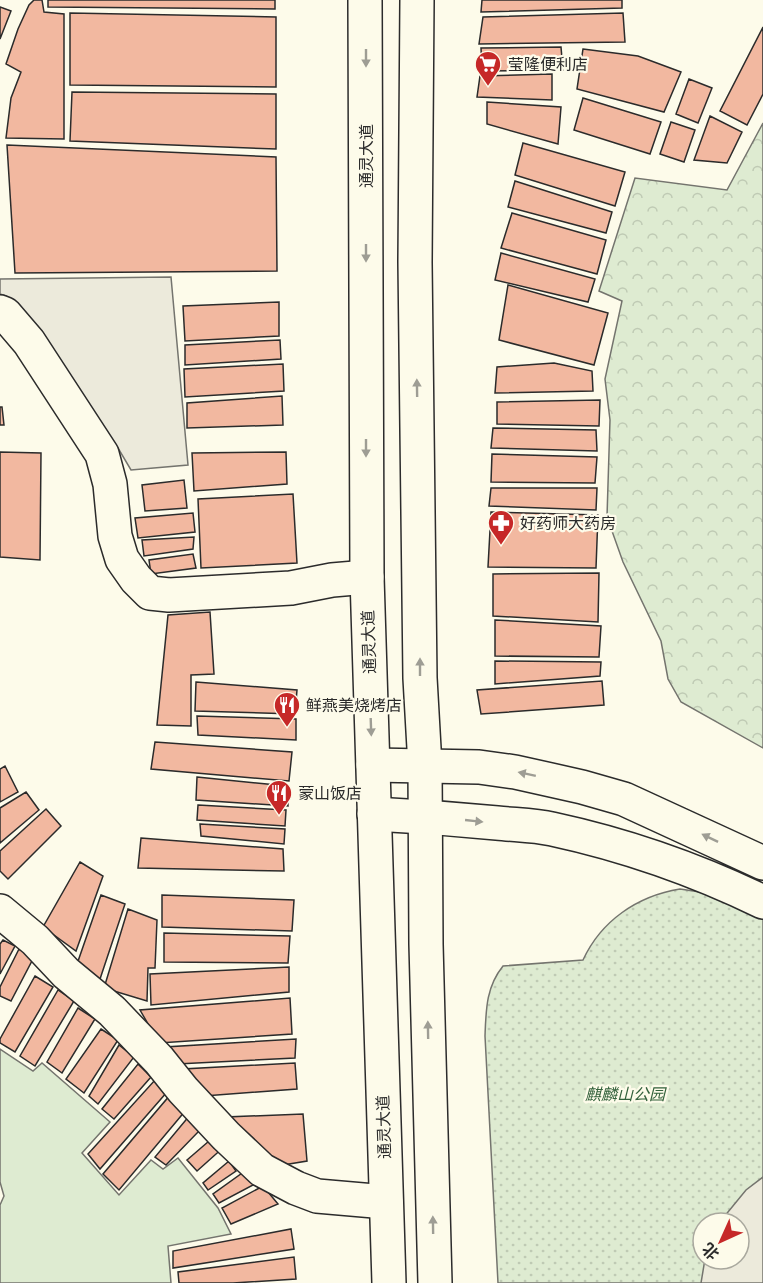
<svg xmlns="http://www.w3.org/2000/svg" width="763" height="1283" font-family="'Times New Roman','Noto Sans SC',serif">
<defs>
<pattern id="forest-crowns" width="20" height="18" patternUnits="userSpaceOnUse" patternTransform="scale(1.5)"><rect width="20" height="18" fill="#deebd1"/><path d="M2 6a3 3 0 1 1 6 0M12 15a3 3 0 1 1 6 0" fill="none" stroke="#bfcab4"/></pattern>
<pattern id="park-dots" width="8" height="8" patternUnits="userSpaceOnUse" patternTransform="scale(1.5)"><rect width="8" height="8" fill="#deebd1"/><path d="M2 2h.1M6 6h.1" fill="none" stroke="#bfcab4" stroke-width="1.8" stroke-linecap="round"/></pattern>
</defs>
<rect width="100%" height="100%" fill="#fdfbea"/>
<path fill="#deebd1" stroke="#74746e" stroke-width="1.5" d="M0,1049L33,1071L42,1063L110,1122L82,1153L119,1195L151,1160L163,1169L178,1158L218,1208L231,1234L168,1246L171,1283H0V1205L4,1196L0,1182Z"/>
<path fill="url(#forest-crowns)" stroke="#74746e" stroke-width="1.5" d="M763,123V748L681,702L668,679L661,641L623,562L607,517L610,420L605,379L622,301L599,291L635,178L727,190Z"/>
<path fill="url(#park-dots)" stroke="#74746e" stroke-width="1.5" fill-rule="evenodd" d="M680,889L713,894L763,918V1283H498L485,1036C486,1010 486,987 503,966L583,960C601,921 637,896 680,889ZM703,1223H739V1259H703Z"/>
<path fill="#eceadb" stroke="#74746e" stroke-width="1.5" d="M171,277L188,465L131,470L118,448L104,431L24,318L6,296L0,294V279Z
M763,1177V1283H701L705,1259H739V1223H719L746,1190Z"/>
<path fill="#f2b8a0" stroke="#2b2b2b" stroke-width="1.5" d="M34,0H42L44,12L64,14V139L6,138L11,98L21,72L6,64L18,29L29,5Z
M48,0H275V9L48,7Z
M482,0H622V8L481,12Z
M0,7L11,11L0,39Z
M70,13L276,17V87L70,85Z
M623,13L625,42L479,44L483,17Z
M763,27V94L747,125L720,111Z
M561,47L563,70L482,71L481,48Z
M583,49L638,56L681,72L664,112L577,89Z
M552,74V100L477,97L480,76Z
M689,79L712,88L698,123L676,114Z
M72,92L276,94V149L70,141Z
M583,98L661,122L650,154L574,130Z
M487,102L561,107L558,144L487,124Z
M710,116L742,132L727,163L694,160Z
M671,122L695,130L684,162L660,154Z
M523,143L625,172L615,206L515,175Z
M7,145L276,157L277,271L15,273Z
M515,181L612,212L606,233L508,207Z
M512,213L606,240L597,274L501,248Z
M501,253L595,279L588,302L495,280Z
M508,285L608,313L594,365L499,340Z
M279,302V336L185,341L183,306Z
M280,340L281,359L185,365V345Z
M554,363L592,371L593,391L495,393L497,367Z
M283,364L284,391L185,397L184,369Z
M282,396L283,425L187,428V403Z
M600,400L599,426L497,424V402Z
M0,407H2L4,425H0Z
M493,428L596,430L597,451L491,448Z
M0,452L41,453L40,560L0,557Z
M286,452L287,484L194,491L192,453Z
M492,454L597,457L595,483L491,482Z
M184,480L187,508L145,511L142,485Z
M491,488H597L596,510L489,506Z
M293,494L297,563L201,568L198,499Z
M491,512L598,515L596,568L488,567Z
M193,513L195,532L138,538L135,518Z
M194,537L193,549L144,556L142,540Z
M193,554L196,568L151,574L149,560Z
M599,573L598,622L493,616V574Z
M210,612L214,674L191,675V726L157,725L168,615Z
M495,620L601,626L599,657L495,656Z
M495,661L601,662L600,676L495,684Z
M602,681L604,705L481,714L477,690Z
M196,682L297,690L295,714L195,711Z
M197,716L296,719V740L198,735Z
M155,742L292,752L289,781L151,769Z
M5,766L18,792L0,802V769Z
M197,777L287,786L288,806L196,800Z
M26,792L39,810L0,843V808Z
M198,805L286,810L285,826L197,820Z
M46,809L61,826L8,879L0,871V851Z
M200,824L285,829L284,844L201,836Z
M141,838L283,849L284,871L138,868Z
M80,862L103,876L76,951L43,927Z
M101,895L125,904L99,982L76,967Z
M162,895L294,900L292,931L162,927Z
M128,909L157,920L155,968H148L147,1001L104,988Z
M164,933L290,936L288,963L164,962Z
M3,940L15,946L0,974V944Z
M19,949L34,957L11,1001L0,996V987Z
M289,967V992L151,1005L150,974Z
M35,976L53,987L15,1052L0,1043V1039Z
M58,990L74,1001L35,1066L20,1056Z
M290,998L292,1034L159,1043L140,1010Z
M78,1008L95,1019L62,1073L47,1062Z
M101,1029L118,1040L84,1093L66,1079Z
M296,1039L295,1058L177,1064L165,1047Z
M119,1045L134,1057L98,1104L89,1096Z
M295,1063L297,1089L204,1096L183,1069Z
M138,1064L151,1077L114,1119L102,1109Z
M155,1080L167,1092L100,1169L88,1154Z
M171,1094L186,1110L119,1190L103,1174Z
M303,1114L307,1161L277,1166L226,1117Z
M190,1115L200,1130L166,1165L155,1157Z
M216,1135L225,1146L197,1171L187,1160Z
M229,1161L236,1171L208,1190L203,1183Z
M245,1171L255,1184L219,1203L213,1194Z
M263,1186L278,1204L231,1224L222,1208Z
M291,1229L294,1249L173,1268V1251Z
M294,1257L296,1279L233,1283H179L178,1272Z"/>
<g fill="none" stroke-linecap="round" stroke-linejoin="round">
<g stroke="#2b2b2b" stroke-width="36">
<path id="minor" d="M0,312L5,314L29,342L102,454L110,484L115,536L122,559L136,579L150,593L169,595L291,588L332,580L367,577
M373,765L479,767L515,772L582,787L624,799L763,863
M374,814C415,816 456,819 497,823C515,825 534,825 552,829C626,845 695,869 763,902
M0,911L35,940L66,973L112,1011L159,1060L183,1090L226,1136L262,1170L296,1188L317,1196L386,1202"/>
</g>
<g stroke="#2b2b2b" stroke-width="36">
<path id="major" d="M365,0L367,577L389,1283
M417,0L415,262L420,678L425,766L426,944L435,1283"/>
</g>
<use href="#minor" stroke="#fdfbea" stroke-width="33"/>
<use href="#major" stroke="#fdfbea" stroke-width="33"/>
</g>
<defs><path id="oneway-solid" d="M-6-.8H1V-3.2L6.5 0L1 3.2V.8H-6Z" transform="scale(1.5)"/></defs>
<g fill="#9e9d94">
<use href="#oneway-solid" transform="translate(366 58) rotate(90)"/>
<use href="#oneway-solid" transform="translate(366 253) rotate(90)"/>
<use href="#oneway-solid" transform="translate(417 388) rotate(-91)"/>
<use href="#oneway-solid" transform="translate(366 448) rotate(90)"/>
<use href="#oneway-solid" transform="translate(420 667) rotate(-90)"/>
<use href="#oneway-solid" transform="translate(371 727) rotate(88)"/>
<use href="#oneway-solid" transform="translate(527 774) rotate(-168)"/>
<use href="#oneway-solid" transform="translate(474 821) rotate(6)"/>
<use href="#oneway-solid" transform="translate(710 838) rotate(-154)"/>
<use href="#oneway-solid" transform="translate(428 1030) rotate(-91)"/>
<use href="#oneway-solid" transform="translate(433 1225) rotate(-91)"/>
</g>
<defs>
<g id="supermarket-pin" transform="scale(1.35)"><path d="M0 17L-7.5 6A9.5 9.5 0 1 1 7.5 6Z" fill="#c62828" stroke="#fdfbea"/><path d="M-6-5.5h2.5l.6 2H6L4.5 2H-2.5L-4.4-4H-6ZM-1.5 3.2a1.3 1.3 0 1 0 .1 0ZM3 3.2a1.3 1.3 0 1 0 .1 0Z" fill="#fff"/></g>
<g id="pharmacy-pin" transform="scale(1.35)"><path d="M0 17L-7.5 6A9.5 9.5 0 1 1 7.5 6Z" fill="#c62828" stroke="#fdfbea"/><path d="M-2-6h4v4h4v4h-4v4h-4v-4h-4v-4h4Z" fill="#fff"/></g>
<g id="restaurant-pin" transform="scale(1.35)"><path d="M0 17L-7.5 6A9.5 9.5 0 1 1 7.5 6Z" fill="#c62828" stroke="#fdfbea"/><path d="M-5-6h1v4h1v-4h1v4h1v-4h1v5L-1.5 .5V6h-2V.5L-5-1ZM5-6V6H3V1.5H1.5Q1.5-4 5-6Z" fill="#fff"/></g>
</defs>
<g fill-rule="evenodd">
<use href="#supermarket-pin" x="488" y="64"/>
<use href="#pharmacy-pin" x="501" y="523"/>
<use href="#restaurant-pin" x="287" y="705"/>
<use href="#restaurant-pin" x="279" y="793"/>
</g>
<g text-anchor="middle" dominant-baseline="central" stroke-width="4.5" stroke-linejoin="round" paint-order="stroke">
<g font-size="16" fill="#2b2b2b" stroke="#fdfbea" text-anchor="start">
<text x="508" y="64">莹隆便利店</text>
<text x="520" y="523">好药师大药房</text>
<text x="306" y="705">鲜燕美烧烤店</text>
<text x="298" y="793">蒙山饭店</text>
</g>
<g font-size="16" fill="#2b2b2b" stroke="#fdfbea">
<text transform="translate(366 156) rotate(-90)">通灵大道</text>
<text transform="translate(369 642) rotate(-92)">通灵大道</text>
<text transform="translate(384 1127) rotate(-92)">通灵大道</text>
</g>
<g font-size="16" font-style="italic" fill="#34623c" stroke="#fdfbea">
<text x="625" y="1094">麒麟山公园</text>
</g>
</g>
<g transform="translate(721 1241) rotate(225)"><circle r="28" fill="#fdfbea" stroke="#a9a89e" stroke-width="1.5"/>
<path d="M0-4.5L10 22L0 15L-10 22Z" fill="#c62828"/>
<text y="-9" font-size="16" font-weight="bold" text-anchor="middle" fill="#2b2b2b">北</text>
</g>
</svg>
